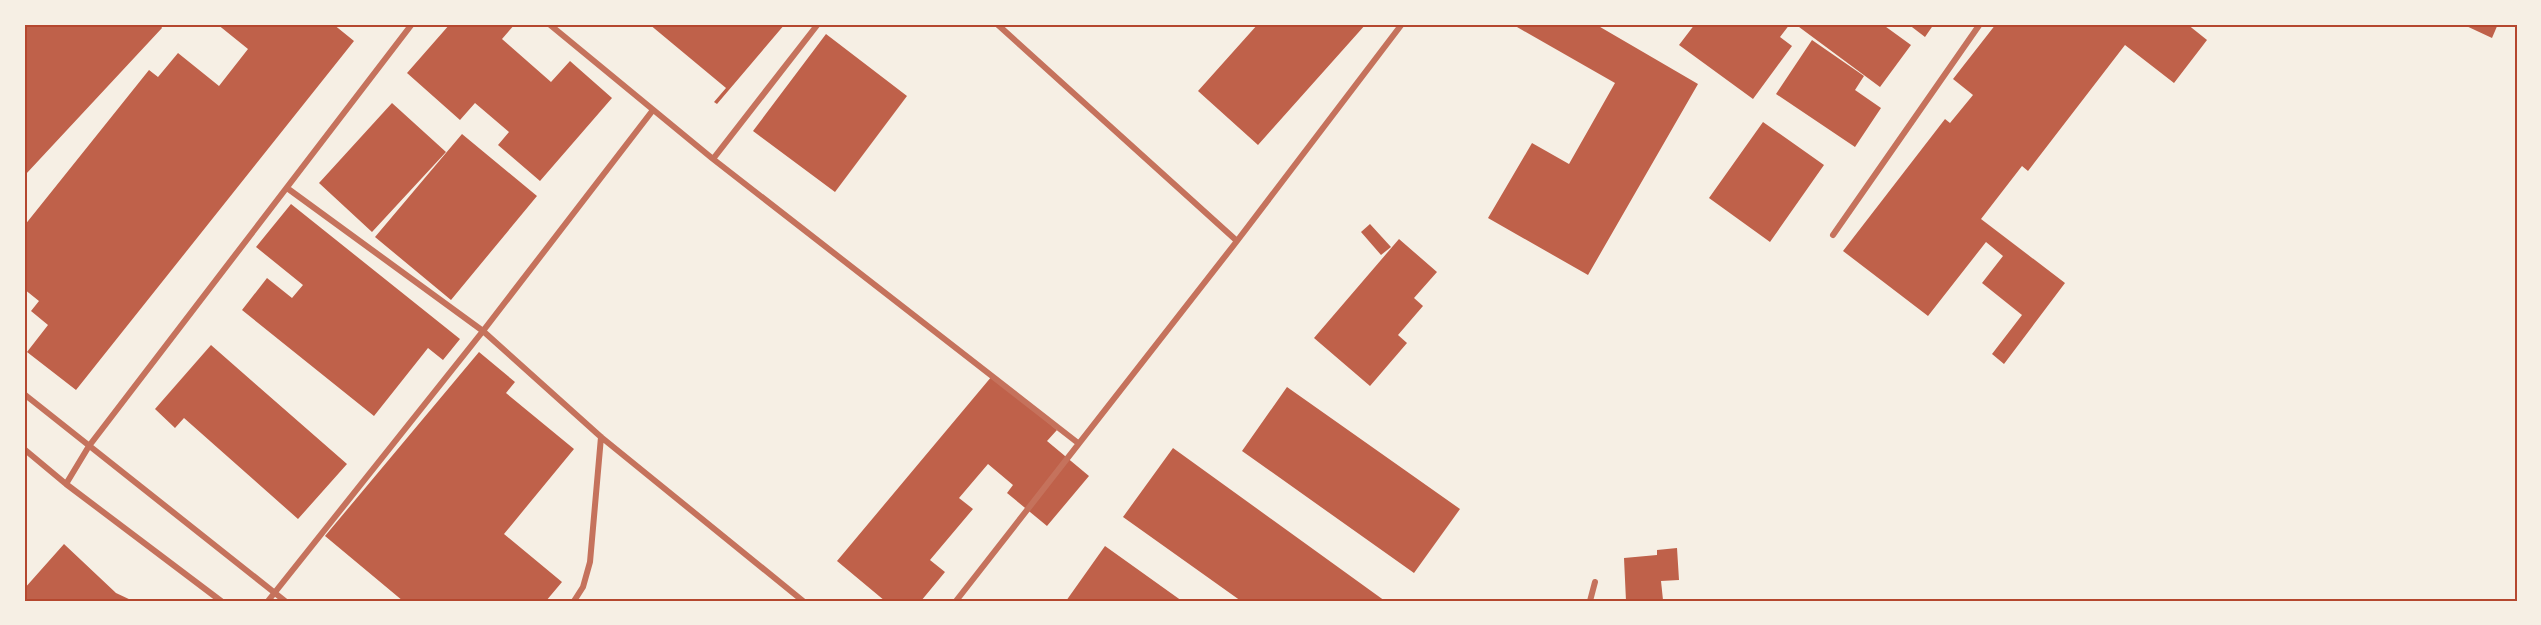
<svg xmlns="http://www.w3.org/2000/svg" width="2541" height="625" font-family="'Exo 2',sans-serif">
<rect width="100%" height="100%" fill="#f6efe4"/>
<path fill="#bf614a" d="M24,24H160L162,28L26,174L24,173Z
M217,24H333L354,41L76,390L27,352L48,325L31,311L39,301L24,289V226L149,70L158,77L178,53L219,86L248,49Z
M450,24H515L502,39L551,82L570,61L612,98L540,181L498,145L509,132L475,103L460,120L407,73Z
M649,24H785L717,104L714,102L726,88Z
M1258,24H1366L1258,145L1198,91Z
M1519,24H1595L1698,84L1588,275L1488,218L1532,143L1569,164L1615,83L1517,27Z
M1695,24H1790L1780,37L1792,46L1753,99L1679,45Z
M1795,24H1882L1911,45L1880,87Z
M1908,24H1934L1925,37Z
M1996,24H2187L2207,40L2174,83L2125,45L2028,171L2022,166L1981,219L2065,283L2004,364L1992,354L2022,315L1982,283L2003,256L1986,242L1928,316L1843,251L1945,119L1950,123L1973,95L1953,79Z
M2462,24H2498L2492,38Z
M826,34L907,96L835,192L753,131Z
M1812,40L1864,76L1855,90L1881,108L1855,147L1776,94Z
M392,103L446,152L372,232L319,183Z
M1763,122L1824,165L1770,242L1709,198Z
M462,134L537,196L451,300L375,237Z
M291,204L460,339L443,360L428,348L374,416L242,310L267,278L292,298L303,285L256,247Z
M1370,224L1391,247L1381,255L1361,232Z
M1399,239L1437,272L1414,298L1423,306L1398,335L1407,343L1370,386L1314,338Z
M211,345L347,464L298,519L184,418L175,428L155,409Z
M479,352L515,382L506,393L574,449L504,534L562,582L546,601H403L325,536Z
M992,376L1057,430L1047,441L1089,476L1047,526L1007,493L1013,485L988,464L959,498L973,509L930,560L945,572L921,601H885L837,561Z
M1287,387L1460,509L1414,573L1242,451Z
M1173,448L1385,601H1241L1123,517Z
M64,544L116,593L133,601H24V589Z
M1105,546L1182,601H1066Z
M1677,548L1679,580L1661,581L1663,600L1626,601L1624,558L1657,555V550Z"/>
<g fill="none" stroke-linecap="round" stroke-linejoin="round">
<path stroke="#c5725c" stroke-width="6" d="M549,24L713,159L1078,443
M997,24L1237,241
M713,159L818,24
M287,188L483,331L601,437L803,601
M1833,235L1980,24
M24,394L285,601
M24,449L66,484L221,601
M66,484L89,446L412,24
M268,601L483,331L653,110
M574,601L583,587L590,562L601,437
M956,601L1237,241L1402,24
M1590,601L1595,582"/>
</g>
<rect width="2541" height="625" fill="none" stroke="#f6efe4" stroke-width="51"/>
<rect x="26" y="26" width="2490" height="574" fill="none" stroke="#b5482f" stroke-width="2"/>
</svg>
